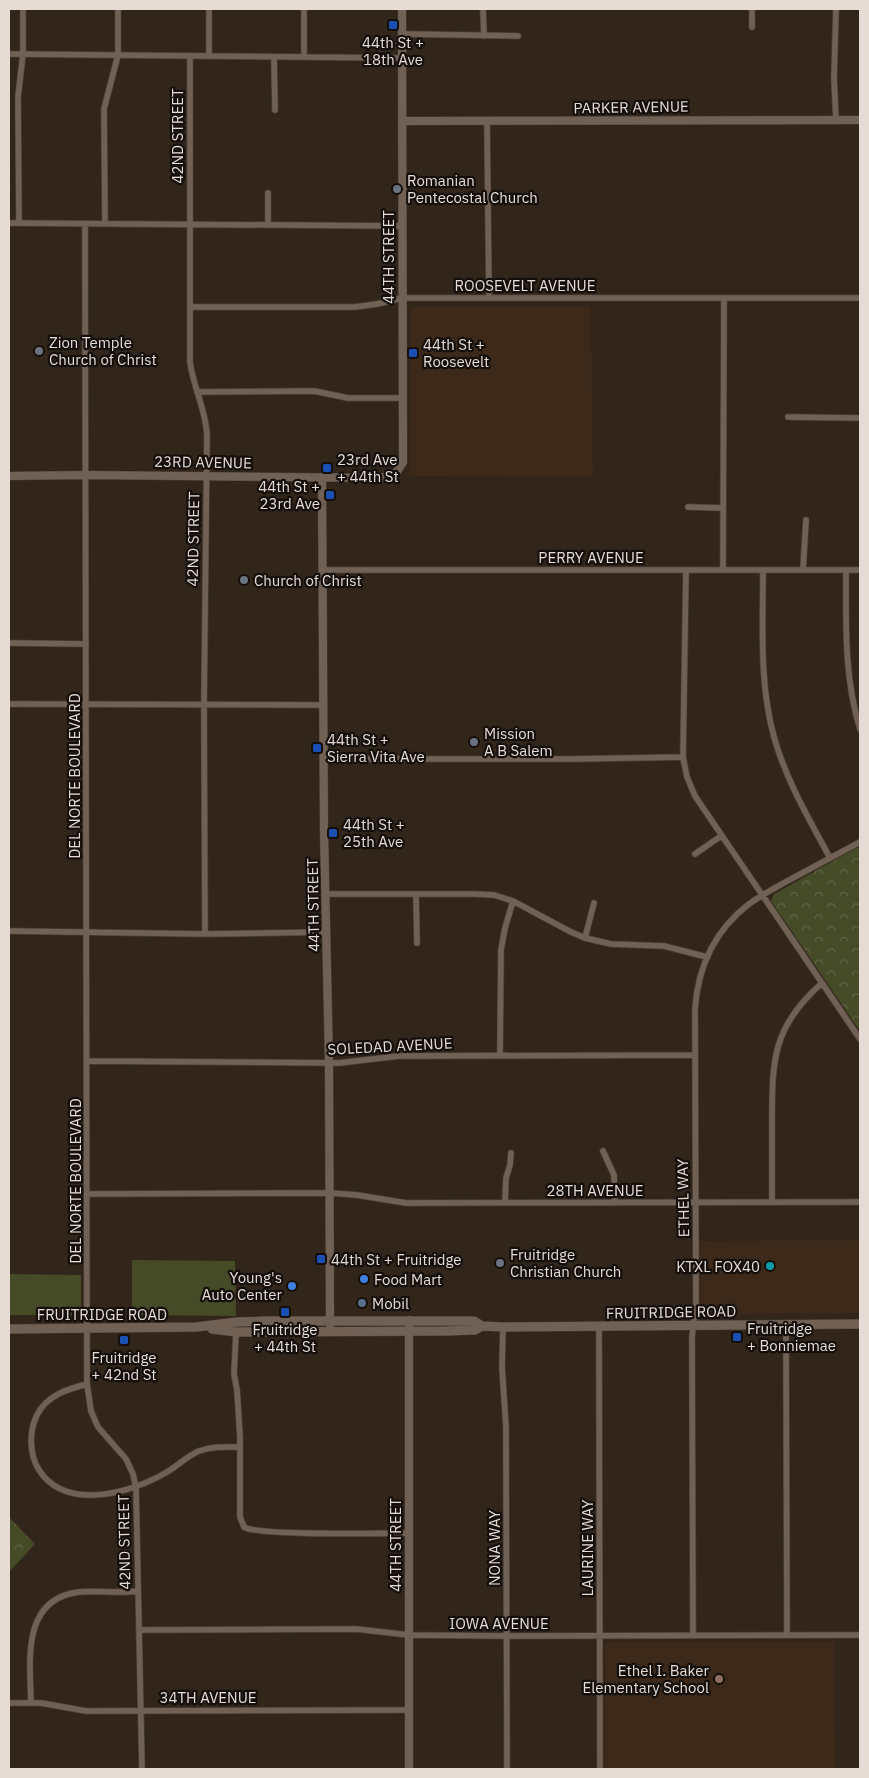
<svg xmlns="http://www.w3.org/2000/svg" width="869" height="1778" font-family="'IBM Plex Sans',sans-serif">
<defs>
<pattern id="park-crowns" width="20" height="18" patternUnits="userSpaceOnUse" patternTransform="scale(1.25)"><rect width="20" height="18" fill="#454b27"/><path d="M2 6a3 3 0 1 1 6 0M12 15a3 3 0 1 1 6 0" fill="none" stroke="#606445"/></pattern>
</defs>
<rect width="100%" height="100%" fill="#32251a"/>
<path fill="#3c291a" d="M413,307H591L593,477L409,476L411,309Z
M860,1240V1313L708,1314L702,1313L700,1310L699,1241Z
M609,1641H834L835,1769H605V1646Z"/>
<path fill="#454b27" d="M132,1260L235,1261L236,1316L132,1315Z
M9,1274L81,1275V1311L77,1315H9Z"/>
<path fill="url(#park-crowns)" d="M860,846V1031L771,901L774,894Z
M9,1517L35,1544L9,1572Z"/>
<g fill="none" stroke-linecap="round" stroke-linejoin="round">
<g stroke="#4b3f37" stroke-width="7">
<path id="minor" d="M483,9L484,36
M836,9L834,78L836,120
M752,27V9
M402,34L518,36
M9,54L401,58
M190,56V362C193,387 206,409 207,435L204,705L205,934
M209,56V9
M274,57L275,110
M304,57V9
M487,121L489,298
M9,223L402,226
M19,223L18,97L23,54V9
M85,224L87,1384L91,1411L98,1427L126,1459L133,1474L136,1488L142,1769
M105,224L104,109L118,55V9
M268,225V193
M190,307H355L377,304L402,298H860
M197,392L314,391L348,398H403
M788,417L860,418
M688,507L723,508
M723,569L724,298
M323,570H860
M686,570L683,757L687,777L695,796L860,1039
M763,570C763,625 759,683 774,737C786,780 809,819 830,858
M803,570L806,520
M846,570C846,624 844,677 860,729
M9,643L86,644
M9,704L324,705
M324,759H575L683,757
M695,854L721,836
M327,894H475L494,895L513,901L571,932L585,938L611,944L664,946L707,957
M416,894L417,943
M9,931L205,934L327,932
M585,938L594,903
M500,1056L501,950L505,928L513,901
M87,1061L339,1063L399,1056L695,1055
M603,1151L614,1175L615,1203
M87,1194L330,1193L357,1195L406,1203L860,1202
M772,1202C772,1175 772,1148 772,1121C772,1059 773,1026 822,983
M505,1203L506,1178L510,1165L511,1153
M786,1324L787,1635
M503,1327L502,1367L506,1427L507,1769
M599,1327L600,1769
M236,1332L234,1374L237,1390L240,1437V1517L244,1527C257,1536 384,1533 409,1533
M87,1384C68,1389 47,1395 37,1415C29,1431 29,1454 39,1470C66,1512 132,1493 167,1472C179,1465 187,1456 199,1451C213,1446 226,1447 240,1447
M139,1630L356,1629L409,1635L506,1636L860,1635
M693,1635L692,1337L696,1302L695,1009C698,967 715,930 749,904C763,894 778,886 793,878C815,866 838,854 860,842
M9,1703H41L86,1711L409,1710
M31,1703C30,1661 21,1599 79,1592C98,1590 118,1594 137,1591"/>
</g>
<g stroke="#4b3f37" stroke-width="9">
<path id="tertiary" d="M402,121L860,120
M9,476L86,475L380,478L396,473L403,462L402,9
M322,477L324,831L329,1062L330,1325
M409,1769V1320"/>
</g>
<g stroke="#4b3f37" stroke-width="10">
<path id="secondary" d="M9,1329L196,1327L237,1322L268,1321H474L482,1326L503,1327L860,1324
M212,1329L236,1332L447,1331L475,1330L482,1326"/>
</g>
<use href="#minor" stroke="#716155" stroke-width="5.5"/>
<use href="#tertiary" stroke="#716155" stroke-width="8"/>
<use href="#secondary" stroke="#716155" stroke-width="9"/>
</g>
<g fill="#1a4fb4" stroke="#150f0b" stroke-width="2">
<rect x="388" y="20" width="10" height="10" rx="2.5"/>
<rect x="408" y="348" width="10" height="10" rx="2.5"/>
<rect x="322" y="463" width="10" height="10" rx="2.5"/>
<rect x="325" y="490" width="10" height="10" rx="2.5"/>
<rect x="312" y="743" width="10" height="10" rx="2.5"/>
<rect x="328" y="828" width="10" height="10" rx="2.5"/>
<rect x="316" y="1254" width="10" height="10" rx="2.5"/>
<rect x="280" y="1307" width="10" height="10" rx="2.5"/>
<rect x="732" y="1332" width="10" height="10" rx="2.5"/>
<rect x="119" y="1335" width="10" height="10" rx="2.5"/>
</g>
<g fill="#6b7280" stroke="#150f0b" stroke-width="2">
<circle cx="397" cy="189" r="5"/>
<circle cx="39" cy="351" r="5"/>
<circle cx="244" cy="580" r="5"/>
<circle cx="474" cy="742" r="5"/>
<circle cx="500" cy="1263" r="5"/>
</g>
<circle fill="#0f9aa8" stroke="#150f0b" stroke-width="2" cx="770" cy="1266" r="5"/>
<g fill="#3f7fe0" stroke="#150f0b" stroke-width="2">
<circle cx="364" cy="1279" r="5"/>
<circle cx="292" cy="1286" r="5"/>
</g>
<circle fill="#5c6f8a" stroke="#150f0b" stroke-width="2" cx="362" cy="1303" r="5"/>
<circle fill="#8d6e63" stroke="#150f0b" stroke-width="2" cx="719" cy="1679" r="5"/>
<g text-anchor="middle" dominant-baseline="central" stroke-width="4.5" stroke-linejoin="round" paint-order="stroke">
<g font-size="15" fill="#e6dcd5" stroke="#150f0b" text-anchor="start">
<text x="393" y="42" text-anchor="middle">44th St +<tspan x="393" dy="17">18th Ave</tspan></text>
<text x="407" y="180">Romanian<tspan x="407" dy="17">Pentecostal Church</tspan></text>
<text x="49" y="342">Zion Temple<tspan x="49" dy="17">Church of Christ</tspan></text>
<text x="423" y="344">44th St +<tspan x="423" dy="17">Roosevelt</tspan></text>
<text x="337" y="459">23rd Ave<tspan x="337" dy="17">+ 44th St</tspan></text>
<text x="320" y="486" text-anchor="end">44th St +<tspan x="320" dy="17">23rd Ave</tspan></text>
<text x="254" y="580">Church of Christ</text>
<text x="484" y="733">Mission<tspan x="484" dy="17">A B Salem</tspan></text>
<text x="327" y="739">44th St +<tspan x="327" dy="17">Sierra Vita Ave</tspan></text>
<text x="343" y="824">44th St +<tspan x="343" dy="17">25th Ave</tspan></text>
<text x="510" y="1254">Fruitridge<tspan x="510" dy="17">Christian Church</tspan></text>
<text x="331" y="1259">44th St + Fruitridge</text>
<text x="760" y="1266" text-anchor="end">KTXL FOX40</text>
<text x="282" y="1277" text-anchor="end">Young's<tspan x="282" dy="17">Auto Center</tspan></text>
<text x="374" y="1279">Food Mart</text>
<text x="372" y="1303">Mobil</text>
<text x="747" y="1328">Fruitridge<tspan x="747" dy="17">+ Bonniemae</tspan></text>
<text x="285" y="1329" text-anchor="middle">Fruitridge<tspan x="285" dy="17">+ 44th St</tspan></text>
<text x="124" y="1357" text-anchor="middle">Fruitridge<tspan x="124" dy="17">+ 42nd St</tspan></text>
<text x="709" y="1670" text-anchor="end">Ethel I. Baker<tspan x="709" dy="17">Elementary School</tspan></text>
</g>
<g font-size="15" fill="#e6dcd5" stroke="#150f0b">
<text transform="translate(631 107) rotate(-1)">PARKER AVENUE</text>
<text transform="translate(177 136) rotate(-90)">42ND STREET</text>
<text transform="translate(388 257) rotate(-90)">44TH STREET</text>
<text x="525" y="285">ROOSEVELT AVENUE</text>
<text transform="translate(203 462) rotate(1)">23RD AVENUE</text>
<text transform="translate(193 539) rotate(-89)">42ND STREET</text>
<text x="591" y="557">PERRY AVENUE</text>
<text transform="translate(74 776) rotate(-90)">DEL NORTE BOULEVARD</text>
<text transform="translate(313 905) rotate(-91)">44TH STREET</text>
<text transform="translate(390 1046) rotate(-3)">SOLEDAD AVENUE</text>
<text transform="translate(75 1181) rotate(-90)">DEL NORTE BOULEVARD</text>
<text x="595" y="1190">28TH AVENUE</text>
<text transform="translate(683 1198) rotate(-91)">ETHEL WAY</text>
<text transform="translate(671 1312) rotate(-1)">FRUITRIDGE ROAD</text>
<text x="102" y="1314">FRUITRIDGE ROAD</text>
<text transform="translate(124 1542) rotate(-91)">42ND STREET</text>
<text transform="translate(395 1545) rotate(-90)">44TH STREET</text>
<text transform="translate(494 1548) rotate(-90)">NONA WAY</text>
<text transform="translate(587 1548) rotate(-90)">LAURINE WAY</text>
<text x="499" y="1623">IOWA AVENUE</text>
<text x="208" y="1697">34TH AVENUE</text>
</g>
</g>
<rect width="869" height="1778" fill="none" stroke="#e6dcd5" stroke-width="20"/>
</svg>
